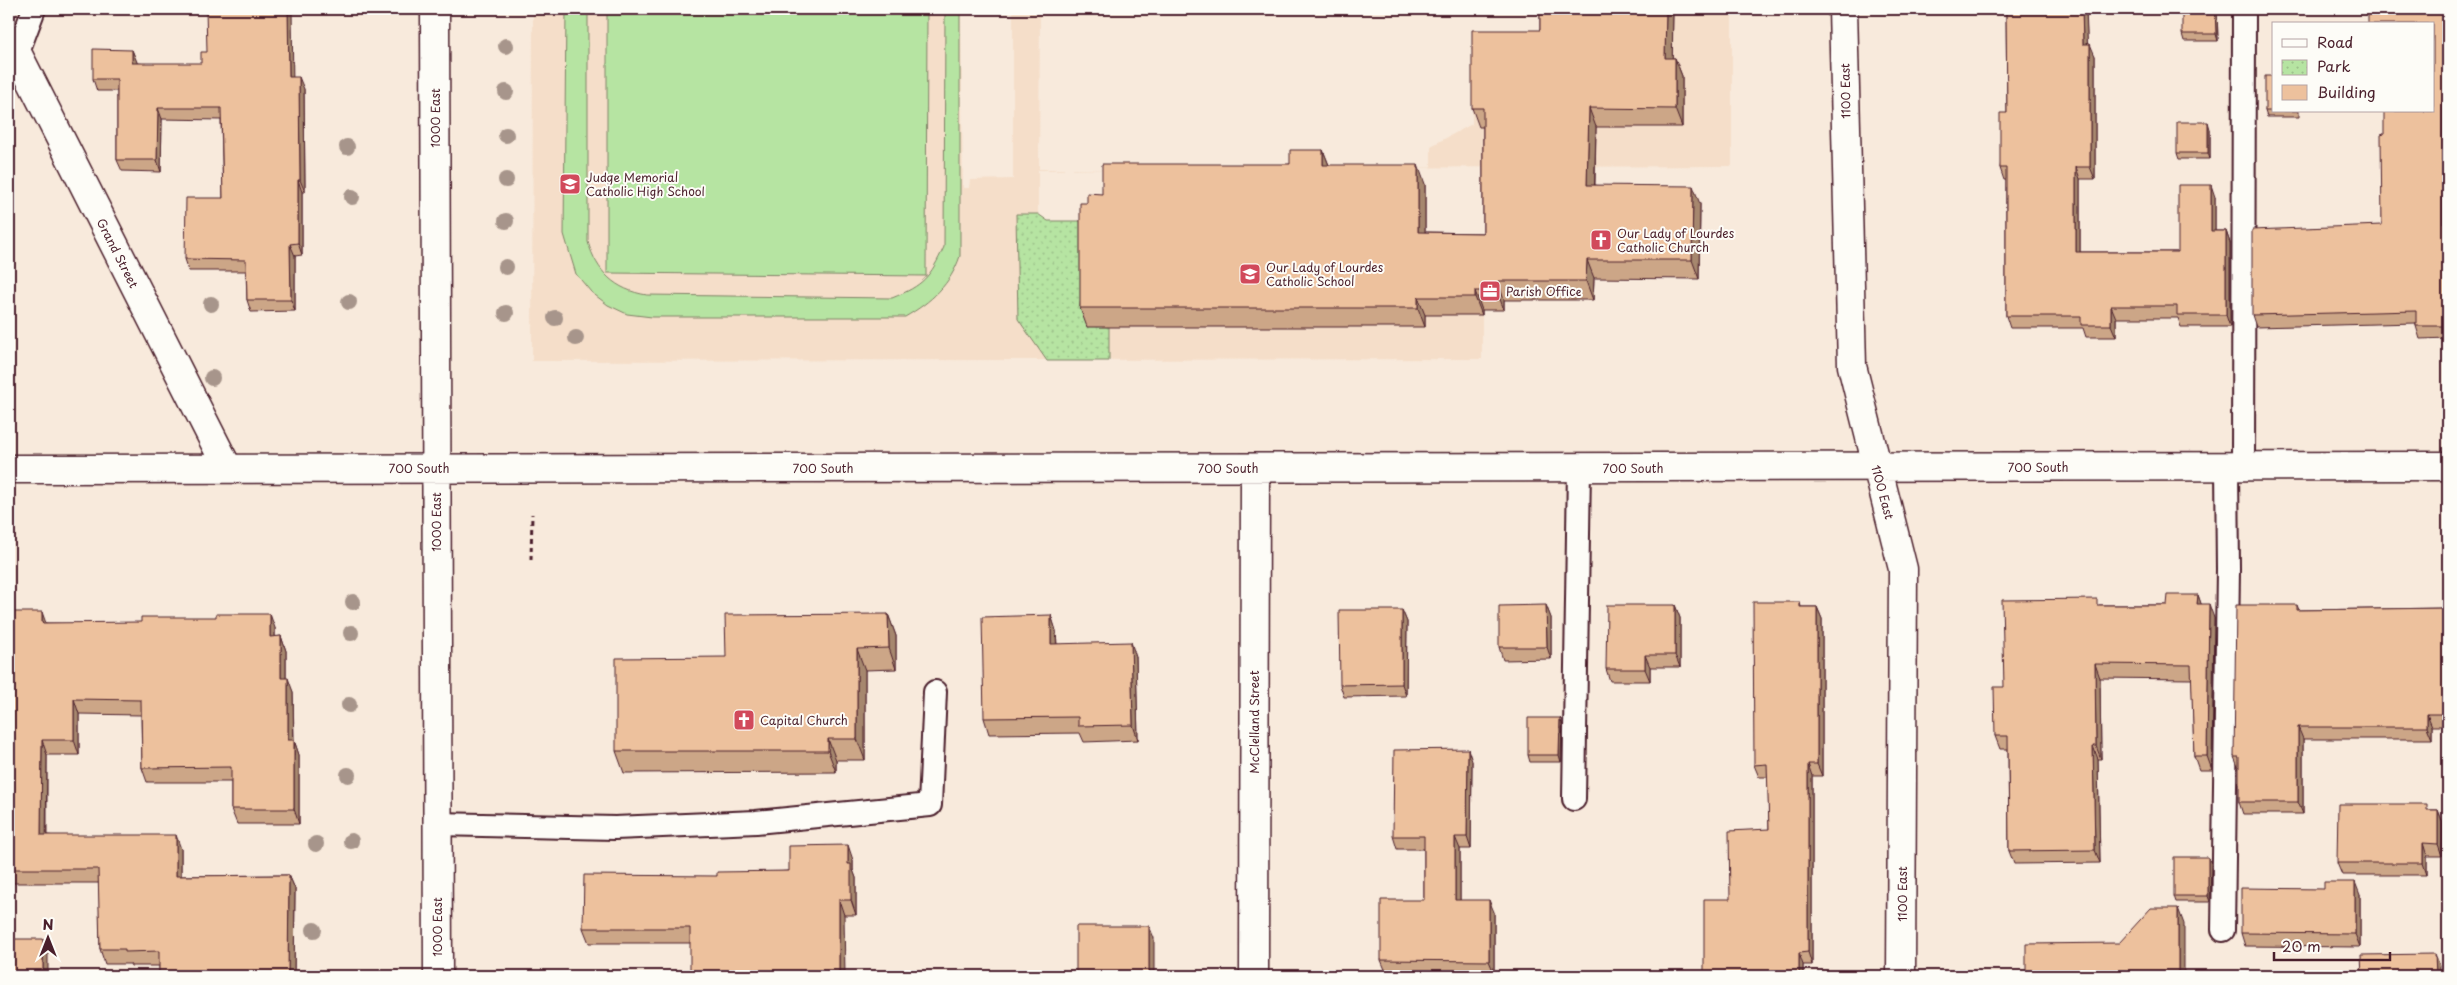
<svg xmlns="http://www.w3.org/2000/svg" width="2457" height="985" font-family="'Playpen Sans',sans-serif">
<defs>
<pattern id="park-dots" width="8" height="8" patternUnits="userSpaceOnUse" patternTransform="scale(1.25)"><rect width="8" height="8" fill="#b6e4a2"/><path d="M2 2h.1M6 6h.1" fill="none" stroke="#9ec38c" stroke-width="1.8" stroke-linecap="round"/></pattern>
</defs>
<rect width="100%" height="100%" fill="#f8eadc"/>
<filter id="ink" filterUnits="userSpaceOnUse"><feTurbulence type="fractalNoise" baseFrequency=".02" numOctaves="2"/><feDisplacementMap in="SourceGraphic" scale="10" xChannelSelector="R" yChannelSelector="G"/><feConvolveMatrix kernelMatrix="1 2 1 2 8 2 1 2 1" color-interpolation-filters="sRGB"/></filter>
<g filter="url(#ink)">
<path fill="#f5dec9" fill-rule="evenodd" d="M533,9H607V273L926,276L927,9H961L963,188H969L970,180L1013,179V9H1040L1039,169L1130,170L1431,167V146L1472,124L1473,42L1681,127L1682,77L1672,76L1673,9H1732V166L1330,168V184H1425V250L1482,310V359L532,361ZM1038,170H1130L1108,221H1048L1038,214Z"/>
<path fill="#b6e4a2" stroke="#808266" d="M566,9H588V242C597,272 615,290 647,295L892,298C924,285 930,277 944,247L945,9H960V256C951,284 931,302 905,317H652L627,314L608,305L591,292L576,274L569,251L564,234Z
M607,9H927L926,276L607,273Z"/>
<path fill="url(#park-dots)" stroke="#808266" d="M1016,214H1038L1048,221H1087L1109,262V361H1047L1018,319Z"/>
<g fill="none" stroke-linecap="round" stroke-linejoin="round">
<g stroke="#4a1f2b" stroke-width="26">
<path id="lane" d="M17,54L34,9
M2243,467L2244,9
M1574,799L1579,468
M437,824L615,828L756,822L930,805L935,692
M2223,930L2228,569L2227,467"/>
</g>
<g stroke="#4a1f2b" stroke-width="31">
<path id="street" d="M435,9L438,976
M1843,9L1852,366L1903,569L1901,976
M9,37L228,469
M9,469L2448,466
M1254,976L1255,468"/>
</g>
<path stroke="#4a1f2b" stroke-width="3" stroke-dasharray="5 4" stroke-linecap="butt" d="M531,560L532,514"/>
<use href="#lane" stroke="#fdfcf7" stroke-width="22"/>
<use href="#street" stroke="#fdfcf7" stroke-width="28"/>
</g>
<g fill="#a7958b">
<circle cx="506" cy="46" r="8"/>
<circle cx="506" cy="92" r="8"/>
<circle cx="506" cy="135" r="8"/>
<circle cx="347" cy="147" r="8"/>
<circle cx="506" cy="180" r="8"/>
<circle cx="352" cy="197" r="8"/>
<circle cx="506" cy="221" r="8"/>
<circle cx="506" cy="267" r="8"/>
<circle cx="349" cy="302" r="8"/>
<circle cx="211" cy="304" r="8"/>
<circle cx="506" cy="313" r="8"/>
<circle cx="555" cy="318" r="8"/>
<circle cx="576" cy="338" r="8"/>
<circle cx="212" cy="378" r="8"/>
<circle cx="353" cy="602" r="8"/>
<circle cx="351" cy="633" r="8"/>
<circle cx="349" cy="705" r="8"/>
<circle cx="348" cy="775" r="8"/>
<circle cx="351" cy="841" r="8"/>
<circle cx="316" cy="844" r="8"/>
<circle cx="314" cy="930" r="8"/>
</g>
<path fill="#cca687" stroke="#4a1f2b" d="M1540,9H1673L1672,58H1675L1682,76V127H1596L1595,185L1700,204L1699,279L1594,278L1593,300H1504V310H1482V315H1425V327H1087L1080,308L1087,203L1102,194L1290,164L1323,150L1329,165L1425,184V232L1483,233V127H1479L1472,108L1540,30Z
M2006,9H2086L2087,44L2095,56V179H2080V252H2178L2215,197V231H2226L2230,243V327H2181L2178,318H2116V337H2086L2083,328H2010L2006,316V180H2004L2000,168L2007,113Z
M2448,9V114H2447V223H2448V338L2420,339L2416,326V323L2256,327L2252,315L2382,225L2384,134L2433,111Z
M2217,10L2218,41H2184L2182,34Z
M132,50L137,63L293,77L304,89L305,192H302V255L295,256V311L251,312L247,300L246,271H189L185,259L223,198L221,120L162,119L161,172L122,171L117,160V91H97L93,79Z
M2273,76V111H2299V117H2267L2265,111Z
M2210,129V159H2179L2177,153Z
M2198,595L2201,604L2214,618L2212,770H2199L2194,756L2192,679L2100,678L2101,759H2098L2100,863L2014,864L2009,851L2008,749H2000L1995,736L2004,687L2099,605H2167Z
M1800,602L1801,607H1817L1822,619V776H1812V965H1803V976H1688L1704,974L1730,899L1769,829L1768,777H1759L1754,765Z
M1546,605L1551,618V659L1503,660L1499,647Z
M1675,605L1680,618V667H1650V681H1610L1606,669Z
M2297,605L2299,610L2448,608V726H2432V739H2303V814H2243L2239,802V769L2234,757Z
M1402,610L1407,622L1406,696L1344,697L1340,685Z
M9,612L46,623L275,628V637L281,636L286,651V678L293,692L294,740L299,755V824H237L231,809V782H147L142,768L141,715L79,714V755H47V835L181,849V876L289,875L295,889L294,976H159V966H131L130,964H105L100,949L99,883H9Z
M888,614L896,636V669L865,670V760H836V772L624,773L616,751Z
M1051,615L1056,631L1057,644L1136,657L1138,740L1084,742L1080,733L989,734L984,718Z
M1560,718L1562,724L1561,762H1530L1528,755Z
M1472,761L1471,849H1460V900L1494,912V973L1386,972L1381,960L1424,900V849H1397L1393,836Z
M2429,810H2438L2443,823L2442,856H2427V875H2342L2337,863Z
M853,860V870L856,878V915H844L690,943H589L583,928L717,876L789,871Z
M2211,863L2210,902H2176L2174,896Z
M2360,895V947L2245,946L2241,933Z"/>
<path fill="#a6876e" stroke="#4a1f2b" d="M288,9H292L293,89L289,77Z
M1666,9H1673L1672,76L1665,58Z
M2082,9H2086L2088,56L2083,44Z
M2215,9H2217V10L2218,41L2216,34Z
M2090,44L2095,56V179L2090,167Z
M132,50L137,62V75L132,63Z
M1675,58L1682,76V127L1675,109Z
M299,77L304,89L305,192L300,180Z
M2443,102L2447,114V235L2443,223Z
M158,108L162,119L161,172L157,160Z
M1589,108L1596,127L1594,204L1587,185Z
M2208,122L2210,129V159L2208,153Z
M1323,150L1330,168L1323,165Z
M1418,165L1425,184V250L1418,232Z
M2076,167L2080,179V264L2076,252Z
M298,180L302,192V255L298,243Z
M2211,185L2215,197V243L2211,231Z
M1693,186L1700,204L1699,279L1692,260Z
M2226,231L2230,243V327L2226,315Z
M290,244L295,256V311L291,300Z
M1587,260L1594,278L1593,300L1586,281Z
M1498,281L1504,300V310L1497,291Z
M1475,291L1482,310V315L1475,297Z
M1418,297L1425,315V327L1418,308Z
M2111,306L2116,318V337L2111,325Z
M2198,595L2203,609L2197,604Z
M2209,604L2214,618L2212,770L2207,756Z
M1546,605L1551,618V659L1547,647Z
M1675,605L1680,618V667L1675,655Z
M1817,607L1822,619V776L1817,764Z
M1402,610L1407,622L1406,696L1402,684Z
M42,612L47,626L42,623Z
M270,614L275,628V652L270,637Z
M888,614L896,636V669L889,648Z
M1051,615L1056,631L1057,659L1051,644Z
M281,636L286,651V692L281,678Z
M1131,642L1136,657L1138,740L1133,725Z
M857,649L865,670V760L857,739Z
M1645,655L1650,667V681L1645,669Z
M2095,664L2100,678L2101,759L2096,746Z
M288,678L293,692L294,755L288,740Z
M74,699L79,714V755L74,740Z
M2427,714L2432,726V739L2427,727Z
M1560,718L1562,724L1561,762L1559,755Z
M2298,727L2303,739V814L2298,802Z
M828,739L836,760V772L828,751Z
M42,740L47,755L46,850L41,835Z
M294,740L299,755V824L294,809Z
M2093,746L2098,759L2100,863L2095,850Z
M1468,749L1472,761L1471,849L1467,837Z
M1808,764L1812,776V965L1808,952Z
M2438,810L2443,823L2442,856L2438,844Z
M176,835L181,849V891L176,876Z
M1455,837L1460,849V912L1455,900Z
M2423,843L2427,856V875L2423,863Z
M848,845L853,860V870L856,878V915L851,900L848,864Z
M2208,857L2211,863L2210,902L2208,896Z
M289,875L295,889L294,976H288Z
M2355,882L2360,895V947L2355,934Z
M839,900L844,915L845,976H839Z
M1489,900L1494,912V973L1489,961Z
M2178,908L2184,924V976H2178Z
M1149,926L1154,938V976H1149Z
M43,939L48,954V976H43Z
M1799,953L1803,965V976H1799Z
M2435,954L2440,966V976H2436Z"/>
<path fill="#edc19d" stroke="#4a1f2b" d="M206,9H288L289,77H299L300,180H298V243L290,244L291,300H247L246,260L185,259L186,198H223L221,108H158L157,160H117V79H93V49L132,50V63H201V52H207Z
M1540,9H1666L1665,58H1675V109L1589,108L1587,185L1693,186L1692,260H1587L1586,281H1498L1497,291H1475V297H1418V308H1080V203H1087V193L1102,194V164H1290V150H1323V165H1418V232L1483,233V108H1472V30H1540Z
M2006,9H2082L2083,44H2090V167H2076V252H2178V185H2211V231H2226V315H2177V306H2111V325H2081V316H2006V168H2000V113H2007Z
M2182,9H2215L2216,34H2182Z
M2368,9H2448V102H2443V223H2448V326H2416V311L2252,315V230L2382,225L2381,135L2384,134V111H2433V24H2368Z
M2265,76H2273V111H2265Z
M2177,122H2208V153H2177Z
M2168,595H2198L2197,604H2209L2207,756H2194L2191,665L2095,664L2096,746H2093L2095,850L2009,851L2008,736H1995L1994,687H2004L2002,600L2097,599V605H2167Z
M1753,602H1800V607H1817V764H1808V952L1799,953V976H1688V973L1704,974V899H1730L1729,831L1769,829L1767,764L1754,765Z
M1546,605L1547,647H1499V606Z
M1607,605H1675V655H1645V669H1606Z
M2236,605H2297V610L2448,608V714H2427V727H2298V802H2239V757H2234Z
M1339,610H1402V684L1340,685Z
M9,612H42V623L141,622V617H216V614H270V637L281,636V678H288V740H294V809H231V767L142,768L141,700L74,699V740H42L41,835H176V876L289,875L288,976H159V951L125,952V949H100L98,869H9Z
M888,614L889,648L857,649V739H828V751H616V658L726,657L725,615Z
M1051,615V644L1131,642L1133,725L1078,726V717L984,718L982,617Z
M1528,718H1560L1559,755H1528Z
M1468,749L1467,837H1455V900H1489V961L1381,960V900H1424V836H1393L1394,750Z
M2338,804H2427V810H2438V844L2423,843V863H2337Z
M848,845V864H851V900H839V976H690V928H583L584,875L717,876V872L789,871V846Z
M2174,857H2208V896H2174Z
M2324,882H2355V934L2241,933V888L2324,889Z
M2151,908H2178V976H2026V944L2119,943Z
M1076,926H1149V976H1076Z
M9,939H43V976H9Z
M2435,954L2436,976H2362L2361,955Z"/>
</g>
<defs>
<g id="school-square" transform="scale(1.125)"><rect x="-9" y="-9" width="18" height="18" rx="4" fill="#d1495b" stroke="#fdfcf7"/><path d="M0-5L7-2L0 1L-7-2ZM-4 1L0 2.5L4 1V4Q0 6-4 4Z" fill="#fff"/></g>
<g id="church-square" transform="scale(1.125)"><rect x="-9" y="-9" width="18" height="18" rx="4" fill="#d1495b" stroke="#fdfcf7"/><path d="M-1.2-6h2.4v3.5h3.3v2.4h-3.3V6h-2.4V-.1h-3.3v-2.4h3.3Z" fill="#fff"/></g>
<g id="office-square" transform="scale(1.125)"><rect x="-9" y="-9" width="18" height="18" rx="4" fill="#d1495b" stroke="#fdfcf7"/><path d="M-6-3h4V-5.5h4V-3h4V5H-6ZM-1-4.5V-3h2v-1.5ZM-6 0V1H6V0Z" fill="#fff"/></g>
</defs>
<g fill-rule="evenodd">
<use href="#school-square" x="570" y="184"/>
<use href="#church-square" x="1601" y="240"/>
<use href="#school-square" x="1250" y="274"/>
<use href="#office-square" x="1490" y="291"/>
<use href="#church-square" x="744" y="720"/>
</g>
<g text-anchor="middle" dominant-baseline="central" stroke-width="4" stroke-linejoin="round" paint-order="stroke">
<g font-size="12" fill="#4a1f2b" stroke="#fdfcf7">
<text transform="translate(1845 91) rotate(-91)">1100 East</text>
<text transform="translate(435 118) rotate(-90)">1000 East</text>
<text transform="translate(118 253) rotate(63)">Grand Street</text>
<text x="2038" y="467">700 South</text>
<text x="419" y="468">700 South</text>
<text x="823" y="468">700 South</text>
<text x="1228" y="468">700 South</text>
<text x="1633" y="468">700 South</text>
<text transform="translate(1883 492) rotate(75)">1100 East</text>
<text transform="translate(436 522) rotate(-90)">1000 East</text>
<text transform="translate(1254 722) rotate(-90)">McClelland Street</text>
<text transform="translate(1902 894) rotate(-90)">1100 East</text>
<text transform="translate(437 927) rotate(-90)">1000 East</text>
</g>
<g font-size="12" fill="#4a1f2b" stroke="#fdfcf7" text-anchor="start">
<text x="586" y="177">Judge Memorial<tspan x="586" dy="14">Catholic High School</tspan></text>
<text x="1617" y="233">Our Lady of Lourdes<tspan x="1617" dy="14">Catholic Church</tspan></text>
<text x="1266" y="267">Our Lady of Lourdes<tspan x="1266" dy="14">Catholic School</tspan></text>
<text x="1506" y="291">Parish Office</text>
<text x="760" y="720">Capital Church</text>
</g>
</g>
<rect width="2457" height="985" fill="none" stroke="#fdfcf7" stroke-width="30"/>
<rect x="15" y="15" width="2427" height="955" fill="none" stroke="#4a1f2b" stroke-width="2" filter="url(#ink)"/>
<rect x="2272" y="22" width="162" height="90" fill="#fdfcf7" stroke="#b5a4a5"/>
<rect x="2282" y="39" width="25" height="8" fill="#fdfcf7" stroke="#b5a4a5"/>
<text x="2317" y="48" font-size="15" fill="#4a1f2b">Road</text>
<rect x="2282" y="60" width="25" height="15" fill="url(#park-dots)" stroke="#b5a4a5"/>
<text x="2317" y="72" font-size="15" fill="#4a1f2b">Park</text>
<rect x="2282" y="85" width="25" height="15" fill="#edc19d" stroke="#b5a4a5"/>
<text x="2317" y="98" font-size="15" fill="#4a1f2b">Building</text>
<g transform="translate(48 938)" stroke="#fdfcf7" stroke-width="4" paint-order="stroke">
<path d="M0-4L9 19L0 12L-9 19Z" fill="#4a1f2b"/>
<text y="-8" font-size="14" font-weight="bold" text-anchor="middle" fill="#4a1f2b">N</text>
</g>
<path d="M2274 952v8h116v-8" fill="none" stroke="#4a1f2b" stroke-width="2.5"/>
<text x="2282" y="952" font-size="15" fill="#4a1f2b" stroke="#fdfcf7" stroke-width="4" paint-order="stroke">20 m</text>
</svg>
